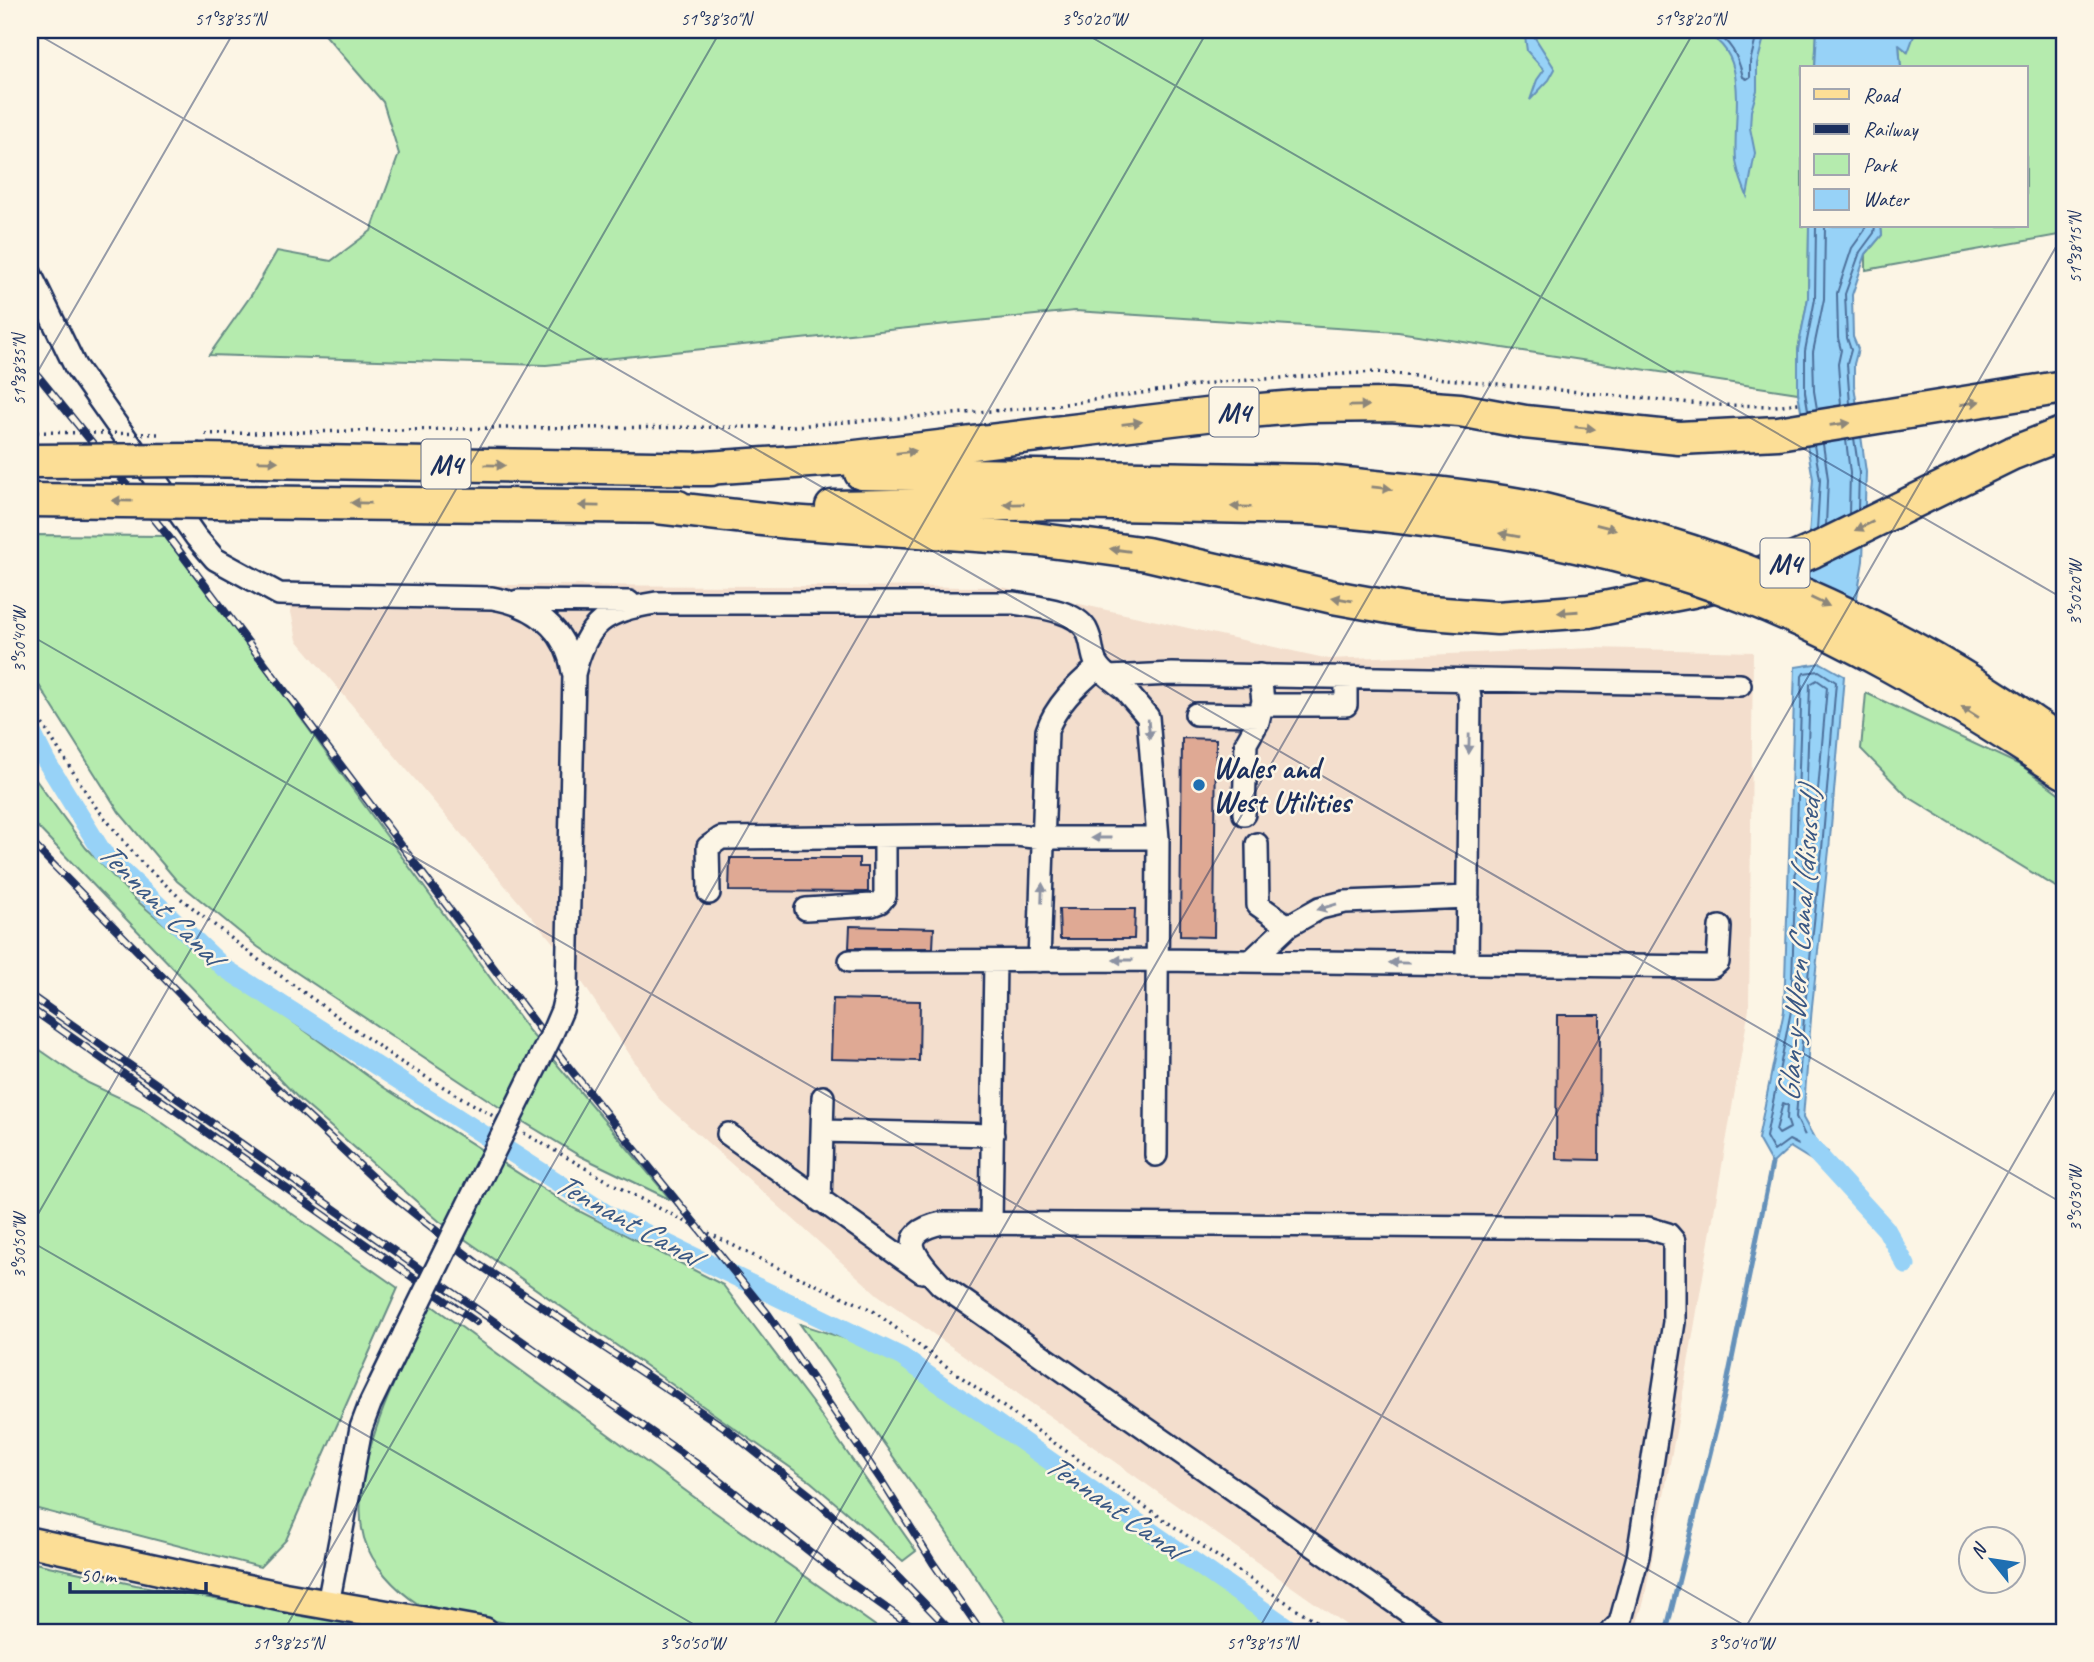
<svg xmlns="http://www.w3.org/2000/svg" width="2094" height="1662" font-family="Caveat,sans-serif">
<rect width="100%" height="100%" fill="#fcf5e5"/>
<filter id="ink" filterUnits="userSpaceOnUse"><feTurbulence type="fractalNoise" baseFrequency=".0143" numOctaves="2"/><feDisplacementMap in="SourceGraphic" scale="14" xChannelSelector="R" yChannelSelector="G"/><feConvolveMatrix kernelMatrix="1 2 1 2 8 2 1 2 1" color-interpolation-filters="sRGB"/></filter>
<g filter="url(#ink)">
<path fill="#f3decd" d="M285,584L1002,587L1329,659L1594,648L1753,652L1749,1009L1680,1410L1644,1601L1634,1632H1356L878,1295L659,1099L567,959L297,640Z"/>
<path fill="#b5ebae" stroke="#688d86" stroke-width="2" d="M321,30H1817L1815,68H1802V226H1809L1808,298L1798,350V393L1398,332L1075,311L546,365L209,355L252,294L277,251L331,261L371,231L399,154L383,102Z
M1916,30H2064V234L1866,270V254L1882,235L1881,226H2026V68H1901L1899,44L1907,52Z
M30,535L168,536L529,1031L671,1200L580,1156L499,1107L258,947L177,881L119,812L30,671Z
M1866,693L2022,766L2064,797V892L1907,796L1861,749Z
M30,772L86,848L136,900L206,959L383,1087L573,1208L723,1285L813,1404L916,1551L903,1561L811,1482L439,1221L300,1100L30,819Z
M30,1043L88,1083L140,1107L398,1288L286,1540L260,1567L30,1507Z
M431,1305L716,1513L884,1632H546L418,1604C395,1589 372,1565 364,1538C346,1472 401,1364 431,1305Z
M800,1324L902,1357L1294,1632H1012L944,1529Z
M30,1562L136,1585L402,1632H30Z"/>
<path fill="#97d2f7" stroke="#6591ba" stroke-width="2" d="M1513,30H1536L1534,36L1555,69L1549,80L1530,100L1537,80L1544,70L1527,51L1525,36L1513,33Z
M1669,30H1766L1757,64V90L1751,111L1750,128L1755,153L1747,196C1743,185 1737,172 1736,160C1732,120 1753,49 1701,32C1692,29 1679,31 1669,30Z
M1817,30H1916L1908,52L1899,45L1901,68H1815Z
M1809,226H1881L1882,235L1866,254L1852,295L1853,337L1858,349L1854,364V385L1866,472L1863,561L1855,609L1804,606L1813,479L1798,393V350L1808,298Z
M1821,663L1844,676L1829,850L1812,1006L1803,1118L1818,1145L1828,1152L1824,1161L1816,1163L1790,1147L1772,1164L1758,1139L1784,1011L1795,667Z"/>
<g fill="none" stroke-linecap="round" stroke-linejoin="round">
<path stroke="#4d709b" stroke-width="2" d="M1711,30C1731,41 1738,56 1743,77L1747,79L1750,77V62L1758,30
M1850,404L1847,364L1851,350L1847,338L1845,294L1860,252L1874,233L1875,226
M1841,405L1838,364L1841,350L1838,338L1837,293L1852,248L1865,230L1866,226
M1817,409L1814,391L1813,352L1824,299L1825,226
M1808,410L1805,392V351L1815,299L1816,226
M1854,438L1859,473L1858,509
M1846,440L1850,473L1849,514
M1823,444L1828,479L1826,525
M1814,445L1820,479L1817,530
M1819,671L1836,682L1822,849L1805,1005L1796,1117L1809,1144L1805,1148L1789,1140L1774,1151L1766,1137L1791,1011L1802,676L1804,673Z
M1817,680L1827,687L1813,848L1811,869L1808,871L1804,868L1810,684Z
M1783,1103L1788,1105L1787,1119L1790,1128L1779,1134L1776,1130Z"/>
<path stroke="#6591ba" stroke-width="5" d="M1666,1632L1725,1393L1772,1164"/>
<path stroke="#97d2f7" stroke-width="19" d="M30,729L46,761L103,853L223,967L610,1216L902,1357L1294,1632
M1808,1144L1886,1229L1906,1265"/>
</g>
<path fill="#dfa994" stroke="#1b2f5e" stroke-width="2" d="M1182,738L1216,739L1214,937L1180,936Z
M730,858H859V867H868V892L729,891Z
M1059,909H1135L1134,939H1060Z
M850,926L934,928L933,948H849Z
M833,999L920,1001L919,1061L831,1059Z
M1557,1015H1600L1599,1160L1556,1159Z"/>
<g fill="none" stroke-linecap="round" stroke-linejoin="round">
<g stroke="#1b2f5e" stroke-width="26">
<path id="minor" d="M30,273L75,366L196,537L215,559L279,594L492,598C534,605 566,628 573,672
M518,601L629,602
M1109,677L1125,690L1148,717L1158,838L1156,1155
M1459,680L1468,687L1470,698L1467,964
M1262,705H1346V677
M1196,714L1259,715
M1244,814L1246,743L1258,722L1263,701L1260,675
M1257,844L1258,905L1288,926
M709,893L708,847L721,838L1016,835L1043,838H1158
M806,909L872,905L880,902L885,896V837
M850,961L1158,960L1703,967H1712L1718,962L1720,927
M1039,961L1047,731C1055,706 1077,685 1097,668
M1251,961L1288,926L1320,908L1345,902L1468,897
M567,988L574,674C587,621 605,611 656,603H1014C1035,607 1073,609 1086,629C1097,650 1086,659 1109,677L1172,674L1740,685
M822,1131L993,1135
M728,1134L922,1272
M820,1201L823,1097
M991,1223L995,961
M328,1604L361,1428L370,1404L405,1332
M1437,1632L941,1285C919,1261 891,1234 942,1223L1648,1228L1668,1234L1674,1241V1322L1638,1556L1620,1623L1611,1632"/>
</g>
<g stroke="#1b2f5e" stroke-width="33">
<path id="major" d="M30,1542L284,1597L484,1632"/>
</g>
<g stroke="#1b2f5e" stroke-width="37">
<path id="highway" d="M200,460L711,469
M692,469L839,459L1214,414L1308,406L1390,405L1460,410L1525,422L1679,438L1778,433L2064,387
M861,473L1315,481
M214,502L678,507
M657,507L789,522L1034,539L1104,548L1147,554L1333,597L1417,612L1497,618L1589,611L1692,591L1760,574L1813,551L2013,453L2064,433
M832,507L1065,503L1310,508
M2038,726L2064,744
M2027,748L2064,772"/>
</g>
<path stroke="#1b2f5e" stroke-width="3.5" stroke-dasharray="2 5" stroke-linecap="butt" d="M205,434L498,428L781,427L1044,407L1219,382L1375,372L1712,405L1775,406L1799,403
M30,699L41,722L95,806L141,862L179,897L260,961L399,1061L493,1116
M524,1133L629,1193L768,1263L872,1310L950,1369L1134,1499L1256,1583L1333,1632"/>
<use href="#minor" stroke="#fcf5e5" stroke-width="21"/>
<use href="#major" stroke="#fcde96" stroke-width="28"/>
<use href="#highway" stroke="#fcde96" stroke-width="32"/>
<g stroke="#1b2f5e" stroke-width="8">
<path id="rail" d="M30,366L168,536L567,1065L768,1314L883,1483L933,1563L981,1632
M30,841L202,1017L390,1194L478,1264L724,1427L811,1496L890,1568L952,1632
M30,995L710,1473L838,1574L920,1632
M30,1008L476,1322"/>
</g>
<use href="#rail" stroke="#fcf5e5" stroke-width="5" stroke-dasharray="16" stroke-linecap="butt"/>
<g stroke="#1b2f5e" stroke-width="26" stroke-linecap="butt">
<path id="minor-bridge" d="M405,1332L551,1036L562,1010L567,988"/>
</g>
<g stroke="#1b2f5e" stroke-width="37" stroke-linecap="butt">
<path id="highway-bridge" d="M30,461L200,460
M1315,481C1383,488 1452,493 1520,505C1546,509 1571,518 1597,524C1754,564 1905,632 2038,726
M30,500L214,502
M1310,508C1453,520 1609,543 1744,596C1844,635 1936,690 2027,748"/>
</g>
<path stroke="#1b2f5e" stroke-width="3.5" stroke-dasharray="2 5" stroke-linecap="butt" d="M30,432L159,434"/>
<use href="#minor-bridge" stroke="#fcf5e5" stroke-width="21"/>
<use href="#highway-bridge" stroke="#fcde96" stroke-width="32"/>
</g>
<defs><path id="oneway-solid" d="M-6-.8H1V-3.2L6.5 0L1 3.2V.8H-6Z" transform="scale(1.75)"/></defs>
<g fill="#8c867a">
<use href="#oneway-solid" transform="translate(1970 403) rotate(-10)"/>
<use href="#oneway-solid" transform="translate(1359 406) rotate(-1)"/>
<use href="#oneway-solid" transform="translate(1132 423) rotate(-7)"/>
<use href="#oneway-solid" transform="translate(1840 424) rotate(-8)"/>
<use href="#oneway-solid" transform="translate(1585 428) rotate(6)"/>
<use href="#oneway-solid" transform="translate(906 452) rotate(-7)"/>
<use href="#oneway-solid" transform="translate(268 461) rotate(1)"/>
<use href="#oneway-solid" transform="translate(495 465) rotate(1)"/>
<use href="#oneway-solid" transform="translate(1382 488) rotate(6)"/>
<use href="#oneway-solid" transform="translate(122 501) rotate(-179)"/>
<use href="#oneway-solid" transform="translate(361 503) rotate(-179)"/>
<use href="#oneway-solid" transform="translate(1014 504) rotate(179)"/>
<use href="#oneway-solid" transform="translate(589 506) rotate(-179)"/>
<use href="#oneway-solid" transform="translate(1241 507) rotate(-179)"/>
<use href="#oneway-solid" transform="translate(1864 526) rotate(154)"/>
<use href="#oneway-solid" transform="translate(1606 527) rotate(14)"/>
<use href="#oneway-solid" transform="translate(1509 535) rotate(-170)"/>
<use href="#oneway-solid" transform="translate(1120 550) rotate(-172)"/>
<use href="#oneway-solid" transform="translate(1342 599) rotate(-170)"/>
<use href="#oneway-solid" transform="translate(1820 602) rotate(25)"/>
<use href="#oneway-solid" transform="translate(1568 612) rotate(176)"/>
<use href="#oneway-solid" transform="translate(1970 712) rotate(-148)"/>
</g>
<g fill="#8c92a2">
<use href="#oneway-solid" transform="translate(1149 729) rotate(85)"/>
<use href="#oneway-solid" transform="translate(1469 744) rotate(91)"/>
<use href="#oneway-solid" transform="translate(1101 838) rotate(-180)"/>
<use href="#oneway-solid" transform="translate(1042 893) rotate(-88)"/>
<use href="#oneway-solid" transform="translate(1327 907) rotate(163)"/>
<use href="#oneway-solid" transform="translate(1123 960) rotate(180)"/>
<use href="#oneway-solid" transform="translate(1399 963) rotate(-179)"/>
</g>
</g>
<path fill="none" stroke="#1b2f5e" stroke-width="2" stroke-opacity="0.45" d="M30,30L2064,1204M1079,30L2064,599M30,385L235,30M30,635L1756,1632M30,1228L721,30M30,1241L707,1632M283,1632L1208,30M770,1632L1695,30M1257,1632L2064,233M1743,1632L2064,1076"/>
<circle fill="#1f6fb2" stroke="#fcf5e5" stroke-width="2.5" cx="1199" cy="785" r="7"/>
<g text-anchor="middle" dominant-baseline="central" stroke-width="5" stroke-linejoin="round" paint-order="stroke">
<g fill="#fcf5e5" stroke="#5e6a86" stroke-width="2">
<rect x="1209.5" y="387.5" width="49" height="49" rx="5"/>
<rect x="421.5" y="439.5" width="49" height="49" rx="5"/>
<rect x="1760.5" y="538.5" width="49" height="49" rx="5"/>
</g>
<g font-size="28" font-weight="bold" fill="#1b2f5e">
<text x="1234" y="412">M4</text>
<text x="446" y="464">M4</text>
<text x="1785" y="563">M4</text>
</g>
<g font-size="30" font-weight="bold" fill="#1b2f5e" stroke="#fcf5e5" text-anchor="start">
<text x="1213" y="768">Wales and<tspan x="1213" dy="34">West Utilities</tspan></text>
</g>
<g font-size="32" font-style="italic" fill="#3a5884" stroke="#fcf5e5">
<text transform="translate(160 903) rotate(45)">Tennant Canal</text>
<text transform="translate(1799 945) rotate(-86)">Glan-y-Wern Canal (disused)</text>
<text transform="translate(627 1219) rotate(29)">Tennant Canal</text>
<text transform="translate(1114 1506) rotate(35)">Tennant Canal</text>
</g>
</g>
<rect width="2094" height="1662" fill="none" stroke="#fcf5e5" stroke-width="77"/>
<rect x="1800" y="66" width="228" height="161" fill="#fcf5e5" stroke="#a2a6af" stroke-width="2"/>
<rect x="1814" y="89" width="35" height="10" fill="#fcde96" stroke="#a2a6af" stroke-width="2"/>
<text x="1863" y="102" font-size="21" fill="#1b2f5e">Road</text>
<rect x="1814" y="124" width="35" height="10" fill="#1b2f5e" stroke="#a2a6af" stroke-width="2"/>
<text x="1863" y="136" font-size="21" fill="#1b2f5e">Railway</text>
<rect x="1814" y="154" width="35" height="21" fill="#b5ebae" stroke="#a2a6af" stroke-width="2"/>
<text x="1863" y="172" font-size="21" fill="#1b2f5e">Park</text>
<rect x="1814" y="189" width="35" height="21" fill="#97d2f7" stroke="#a2a6af" stroke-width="2"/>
<text x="1863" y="206" font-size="21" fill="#1b2f5e">Water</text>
<g transform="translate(1992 1560) rotate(300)"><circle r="33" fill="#fcf5e5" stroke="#a2a6af" stroke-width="2"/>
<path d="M0-5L12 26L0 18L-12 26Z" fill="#1f6fb2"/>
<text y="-10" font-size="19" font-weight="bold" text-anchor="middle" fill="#1b2f5e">N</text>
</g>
<path d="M70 1582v10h136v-10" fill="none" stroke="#1b2f5e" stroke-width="3.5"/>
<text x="80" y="1582" font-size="21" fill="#1b2f5e" stroke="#fcf5e5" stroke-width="5" paint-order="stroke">50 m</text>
<rect x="38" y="38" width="2018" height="1586" fill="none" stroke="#1b2f5e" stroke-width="2.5"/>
<g font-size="18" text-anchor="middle" fill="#1b2f5e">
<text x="230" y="25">51°38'35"N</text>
<text x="716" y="25">51°38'30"N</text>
<text x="1094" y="25">3°50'20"W</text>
<text x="1690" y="25">51°38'20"N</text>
<text transform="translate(2075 248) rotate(-90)" y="6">51°38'15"N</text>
<text transform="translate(19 370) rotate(-90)" y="6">51°38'35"N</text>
<text transform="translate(2075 593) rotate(-90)" y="6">3°50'20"W</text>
<text transform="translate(19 640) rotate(-90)" y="6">3°50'40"W</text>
<text transform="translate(2075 1199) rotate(-90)" y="6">3°50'30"W</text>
<text transform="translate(19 1246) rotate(-90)" y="6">3°50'50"W</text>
<text x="288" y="1649">51°38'25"N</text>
<text x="692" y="1649">3°50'50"W</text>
<text x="1262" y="1649">51°38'15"N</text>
<text x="1741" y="1649">3°50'40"W</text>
</g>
</svg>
